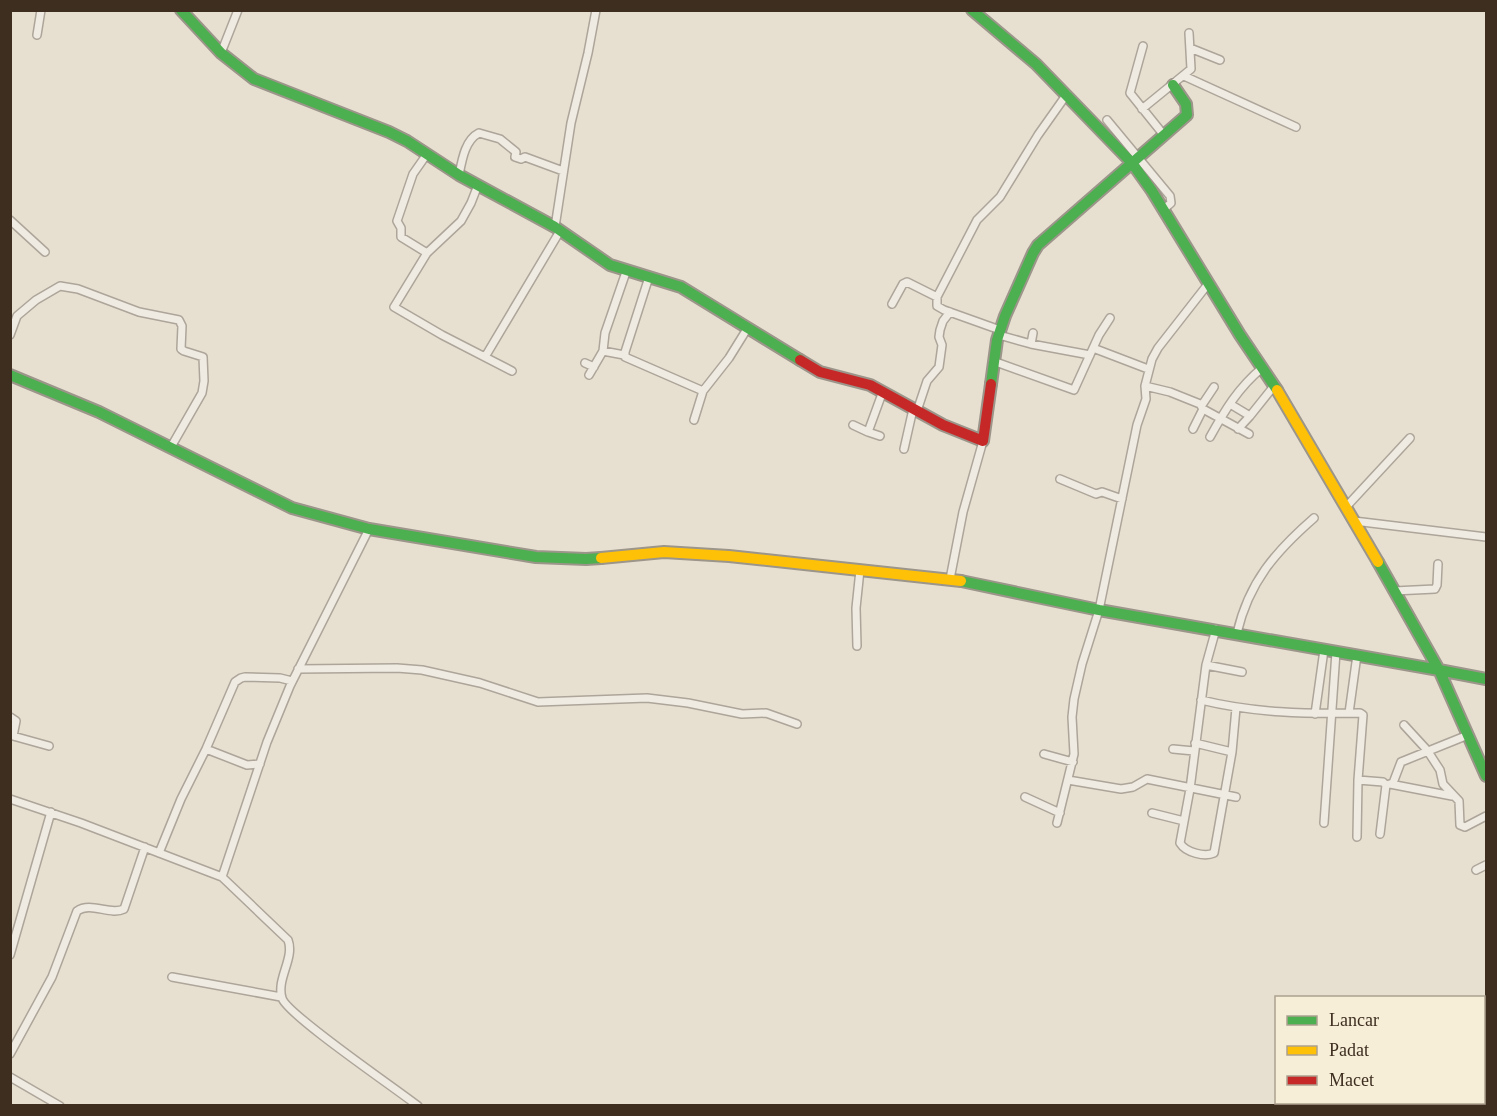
<svg xmlns="http://www.w3.org/2000/svg" width="1497" height="1116" font-family="Georgia,serif">
<rect width="100%" height="100%" fill="#e7e0d1"/>
<g fill="none" stroke-linecap="round" stroke-linejoin="round">
<g stroke="#ada599" stroke-width="10">
<path id="street" d="M37,35L41,10
M1143,46L1130,93L1163,134
M1190,48L1220,60
M221,53L238,10
M1184,76L1296,127
M1142,109L1191,69L1189,33
M1107,120L1170,196L1171,203L1164,209
M459,175C462,160 465,140 479,133L500,139L516,152L515,157L521,159L525,157L563,171
M478,185L471,203L461,221L427,253L394,307L442,335L512,371
M10,220L45,252
M555,227L571,123L588,53L596,10
M427,253L401,237V228L397,221L413,174L427,154
M649,277L625,352V357L703,391L729,358L747,329
M937,297V306L944,310L1000,330
M892,304L903,284L907,282L937,297L977,220L1000,197L1038,135L1067,94
M10,335L17,316L36,300L60,286L78,289L139,312L179,320L182,326L181,349L184,351L203,357L204,381L202,393L171,447
M999,335L1031,344L1090,355
M1031,344L1033,333
M1093,348L1148,369
M603,351L605,333L626,272
M485,357L560,231
M993,361L1074,390L1099,335L1110,318
M585,363L594,367
M589,375L603,351L624,355
M1145,386L1170,392L1200,404L1203,409L1249,434
M1230,404L1250,416L1274,386
M1202,405L1214,387
M917,411L927,381L939,367L942,345L939,337L940,330L943,321L950,312
M694,420L703,391
M853,425L868,432L883,391
M1193,429L1203,409
M1238,429L1250,416
M868,432L880,436
M1210,437C1225,410 1238,388 1262,368
M904,449L913,409
M1060,479L1096,494L1102,492L1122,499
M1346,507L1410,438
M1354,521L1486,537
M369,529L290,686L267,742L222,877L288,940C295,958 276,979 282,998C286,1014 398,1090 418,1106
M950,579L963,512L983,441
M1394,591L1435,589L1437,585L1438,564
M1216,629L1206,665L1190,789L1180,843C1186,853 1205,857 1214,853L1232,752L1236,708
M1237,633C1249,582 1275,552 1314,518
M857,646L856,608L860,570
M1206,665L1242,672
M298,669L397,668L422,670L480,683L538,702L647,698L688,703L742,714L766,713L797,724
M1201,700C1254,713 1306,714 1360,713L1363,715L1358,780L1357,837
M1349,713L1357,655
M1315,714L1324,650
M10,717L16,721L13,736L49,746
M1404,725L1427,750L1440,770L1443,784L1459,801L1460,825L1465,827L1486,816
M1195,743L1232,752
M206,749L247,765L260,764
M1173,749L1194,751
M1044,754L1073,762
M1068,780L1121,789L1133,787L1147,779L1236,797
M1358,780L1383,782L1386,785
M1390,784L1452,796
M1025,797L1060,813
M10,799L81,823L222,877
M1152,813L1184,821
M1057,823L1074,754L1072,717L1074,699L1082,664L1099,610L1137,425L1146,399L1145,386L1152,359L1158,348L1208,284
M1324,823L1336,652
M1380,834L1386,785L1393,783L1401,762L1468,735
M159,853L181,799L206,749L235,682L241,678L245,677L280,678L292,681
M1476,870L1486,865
M10,955L51,812
M172,977L281,997
M10,1054L52,977L77,911C91,901 110,916 124,909L145,847
M10,1077L60,1106"/>
</g>
<g stroke="#9c958a" stroke-width="14">
<path id="fast" d="M181,10L221,53L254,79L389,132L407,141L459,175L555,227L610,265L681,287L800,360
M972,10L1036,64L1132,163L1152,191L1240,335L1277,390
M10,375L99,412L292,508L369,529L536,557L586,559L601,558
M991,384L997,340L1005,316L1033,253L1038,245L1187,115L1186,104L1173,85
M1378,562L1439,670L1486,776
M961,581L1099,610L1439,670
M1439,670L1486,679"/>
</g>
<g stroke="#9c958a" stroke-width="14">
<path id="slow" d="M1277,390L1378,562
M601,558L664,552L729,556L961,581"/>
</g>
<g stroke="#9c958a" stroke-width="14">
<path id="jam" d="M800,360L820,372L870,385L943,425L983,441L991,384"/>
</g>
<use href="#street" stroke="#efebe3" stroke-width="7"/>
<use href="#fast" stroke="#4caf50" stroke-width="10"/>
<use href="#slow" stroke="#ffc107" stroke-width="10"/>
<use href="#jam" stroke="#c62828" stroke-width="10"/>
</g>
<rect width="1497" height="1116" fill="none" stroke="#3d2e20" stroke-width="24"/>
<rect x="1275" y="996" width="210" height="108" fill="#f7eed8" stroke="#ada18e" stroke-width="1.5"/>
<rect x="1287" y="1016" width="30" height="9" fill="#4caf50" stroke="#ada18e" stroke-width="1.5"/>
<text x="1329" y="1026" font-size="18" fill="#3d2e20">Lancar</text>
<rect x="1287" y="1046" width="30" height="9" fill="#ffc107" stroke="#ada18e" stroke-width="1.5"/>
<text x="1329" y="1056" font-size="18" fill="#3d2e20">Padat</text>
<rect x="1287" y="1076" width="30" height="9" fill="#c62828" stroke="#ada18e" stroke-width="1.5"/>
<text x="1329" y="1086" font-size="18" fill="#3d2e20">Macet</text>
</svg>
